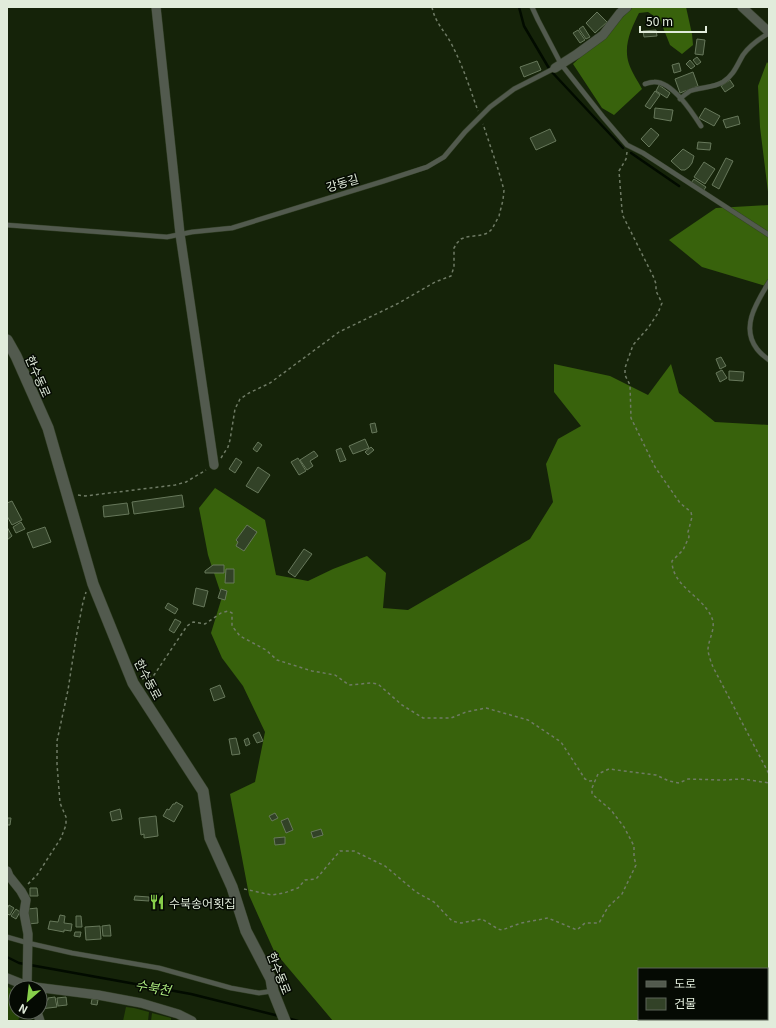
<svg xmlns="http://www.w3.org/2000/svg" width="776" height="1028" font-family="Georgia,'Noto Sans KR',serif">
<rect width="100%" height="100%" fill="#152309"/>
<path fill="#264407" d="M8,987L16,992V1012H21L18,1021H7Z
M126,1007L134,1008L149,1012L148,1021H123Z
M152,1013L171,1018V1021H151Z"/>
<path fill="#38620c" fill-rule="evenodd" d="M633,7H686L692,34L693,45L682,54L670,45L660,20L648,12L639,13C631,29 623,46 629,64C632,73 638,81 642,89L614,115L602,108L573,64Z
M767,62L769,65V200L760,127L758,86Z
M769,205V287L702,267L669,240L716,208Z
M554,364L610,376L648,395L671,364L679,393L715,422L769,425V1021H333L274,951L249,895L230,794L255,782L265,732L243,686L222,658L211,633L222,597L208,555L199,508L215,488L265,520L276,575L308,581L333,569L367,556L386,573L383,608L408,610L530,539L553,502L546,464L558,439L581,426L554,392ZM639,969H767V1019H639Z"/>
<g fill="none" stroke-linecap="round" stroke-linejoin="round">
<path stroke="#020b00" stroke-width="2.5" d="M519,7L524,26L550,70L623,148
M631,153L679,186
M7,957L19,963L191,994L279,1016
M287,1018L298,1021"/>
</g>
<path fill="#324227" stroke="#67785b" d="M597,12L607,22L595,33L586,23Z
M583,26L590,37L586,39L579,29Z
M578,30L585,40L580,43L573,33Z
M656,30L657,36L644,37L643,31Z
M697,39L705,40L703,55L695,54Z
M697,57L701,62L697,65L693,60Z
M690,60L695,66L691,69L686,64Z
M537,61L541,70L524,77L520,67Z
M679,63L681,71L674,73L672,65Z
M693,72L698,86L680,93L675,79Z
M730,80L734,86L725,92L721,86Z
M659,85L670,93L667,98L656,91Z
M655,91L660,95L650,109L645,106Z
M655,108L673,110L671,121L654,118Z
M705,108L720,116L714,126L699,118Z
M738,116L740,124L726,128L723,120Z
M651,128L659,135L649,147L641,139Z
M550,129L556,141L536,150L530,138Z
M698,142L711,143L710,150L697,149Z
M683,149L694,156L692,163L689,167L685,170H681L671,161Z
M726,158L733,161L719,189L712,185Z
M704,162L715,169L705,184L694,177Z
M694,179L706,187L703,191L691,183Z
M721,357L726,366L720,369L716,359Z
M722,370L727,378L720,382L716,373Z
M729,371L744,372L743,381L729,380Z
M375,423L377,432L372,433L370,424Z
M365,439L369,448L353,454L349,446Z
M258,442L262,445L257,452L253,449Z
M371,447L374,450L368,455L365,452Z
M341,448L346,460L340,462L336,450Z
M314,451L318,456L310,461L313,466L307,470L300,460Z
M236,458L242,462L235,473L229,469Z
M298,458L306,471L299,475L291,462Z
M258,467L270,475L258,493L246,486Z
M182,495L184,507L134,514L132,502Z
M12,501L22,520L12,525L7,516V503Z
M127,503L129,514L104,517L103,506Z
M21,522L25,529L16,533L13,527Z
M247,525L257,532L244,551L236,546L238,542L236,540Z
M7,527L12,536L7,540Z
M45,527L51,542L33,548L27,533Z
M304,549L312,554L295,577L288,572Z
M213,565H224V573H205V571Z
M226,569H234V583H225Z
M196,588L208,591L204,607L193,604Z
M221,589L227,591L225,600L218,598Z
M168,603L178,609L175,614L165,608Z
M175,619L181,622L174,633L169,630Z
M220,685L225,697L214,701L210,689Z
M259,732L263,741L257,743L253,735Z
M236,738L240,754L232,755L229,739Z
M248,738L250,744L246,746L244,740Z
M176,802L183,806L174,822L163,816L167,809L169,810L173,804H175Z
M120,809L122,819L112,821L110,812Z
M275,813L278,818L272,821L269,816Z
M156,816L158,836L144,838V834L141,835L139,818Z
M7,818H11L10,825H7Z
M288,818L293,830L286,833L281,821Z
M321,829L323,835L313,838L311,832Z
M285,837V844L275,845L274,838Z
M30,888H37L38,896H30Z
M135,896L149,897V901L134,900Z
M9,905L14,908L10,915L7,914V909Z
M37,908L38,923L28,924V909Z
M16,909L20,912L16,919L11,916Z
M60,915L65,916L64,923L72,924L71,931L64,930V932L48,929L50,921L58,922Z
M76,916H81L82,927H76Z
M110,925L111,936H103L102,926Z
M100,926L101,939L86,940L85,927Z
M75,932H81L80,937L74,936Z
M55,997L57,1007L40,1009V1001L48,1000V998Z
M66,997L67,1005L58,1006L57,998Z
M92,999L98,1000L97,1005L91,1004Z"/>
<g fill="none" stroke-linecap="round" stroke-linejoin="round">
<g stroke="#323f26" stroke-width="5.5">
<path id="service" d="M532,7L538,20L561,64L603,117L627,145L643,153L769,235
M645,84C648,83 651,82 654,82C672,81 692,112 701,126
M680,99C683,96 687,93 690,91C701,87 713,88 723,82C734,75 737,65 743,55C750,45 759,39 769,33
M7,225L167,237L192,232L232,228L384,181L427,167L444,157L465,132L490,107L514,89L555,68
M769,282C757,302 740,327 757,349C760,353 765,357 769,360
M7,937L28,943L72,953L159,968L231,988L259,993L273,991"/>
</g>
<g stroke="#323f26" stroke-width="10">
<path id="minor" d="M156,7L180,234L214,465
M742,7L769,32
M555,68L577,54L603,35L620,13L627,7
M7,871L9,876L21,891L26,900L24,913L28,934L27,988
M7,978L27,986L98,995L141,1003L178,1014L192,1021
M37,1012L40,1021"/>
</g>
<g stroke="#323f26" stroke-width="12">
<path id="tertiary" d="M7,340L16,356L48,428L93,584L133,683L203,791L210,838L232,887L246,931L271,979L273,991L285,1021"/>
</g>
<path stroke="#6f7b65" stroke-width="1.5" stroke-dasharray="3 3" stroke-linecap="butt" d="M432,7C435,23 445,31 452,45C463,66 470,89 478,111
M627,152L626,159L619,171L622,210L623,216L654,278L656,284V291L662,303L658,313L648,328L633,345L625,368V375L630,385L631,418L655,467L680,503L691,512L692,517L688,532L689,537L683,550L672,561C672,586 702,596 711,616C717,627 709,637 708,649C708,654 711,662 713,667L769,774
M221,458L228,447L230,440L235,409L240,399L249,393L270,383L339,332L399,303L435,282L451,276L454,267V248L457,243L461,239L466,237L482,235L488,233L492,229L499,216L503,200L504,190L498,169L483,124
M78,495L85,496L175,485L186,482L206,470
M142,679L154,675L187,626L193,622L205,624L221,613L228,611L232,613V626L240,636L266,650L277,660L312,671L335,675L349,685L371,683L378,684L402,705L423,718H451L466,712L486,708L528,720L561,742L585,779L590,781L596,780
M28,884L37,875L61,838L66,825V817L60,803L57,764V741L68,690L76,638L83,602L86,592
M244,889L272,895L284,893L298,888L305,880L316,879L340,851H354L385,866L416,892L434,902L452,921L461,923L482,919L498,929L502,930L521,923L548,918L577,930L585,923H599L608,907L622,894L636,865L634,857V846L624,827L611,810L592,794V788L598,774L609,769L656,775L669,781L679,783L688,779L721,780L743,779L769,783"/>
<use href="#service" stroke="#525a4e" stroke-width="4.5"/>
<use href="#minor" stroke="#525a4e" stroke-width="9"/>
<use href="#tertiary" stroke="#525a4e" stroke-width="11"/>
</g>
<defs>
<g id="restaurant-bare" transform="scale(1.2)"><path d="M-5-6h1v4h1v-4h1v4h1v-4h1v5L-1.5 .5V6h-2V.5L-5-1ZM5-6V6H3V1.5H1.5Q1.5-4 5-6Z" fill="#87cf4a" stroke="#050a03" stroke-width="2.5" paint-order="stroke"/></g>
</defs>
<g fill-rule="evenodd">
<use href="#restaurant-bare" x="157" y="902"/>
</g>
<g text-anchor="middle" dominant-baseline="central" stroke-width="3" stroke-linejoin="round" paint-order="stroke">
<g font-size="12" fill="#e1ecdb" stroke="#050a03">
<text transform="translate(342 182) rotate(-17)">강동길</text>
<text transform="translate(39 376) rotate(66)">한수동로</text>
<text transform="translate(149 679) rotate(62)">한수동로</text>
<text transform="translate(280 973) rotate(68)">한수동로</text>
</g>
<g font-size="12" fill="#e1ecdb" stroke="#050a03" text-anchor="start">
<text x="169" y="902">수북송어횟집</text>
</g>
<g font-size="13" font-style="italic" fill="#abe87e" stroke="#050a03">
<text transform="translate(153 987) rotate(10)">수북천</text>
</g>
</g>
<rect width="776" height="1028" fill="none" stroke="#e1ecdb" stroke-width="16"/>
<rect x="638" y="968" width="130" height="52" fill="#050a03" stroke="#5d6459"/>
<rect x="646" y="981" width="20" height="6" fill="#525a4e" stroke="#5d6459"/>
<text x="674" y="988" font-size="12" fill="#e1ecdb">도로</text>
<rect x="646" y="998" width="20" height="12" fill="#324227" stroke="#5d6459"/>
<text x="674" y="1008" font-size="12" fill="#e1ecdb">건물</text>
<g transform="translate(28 1000) rotate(208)"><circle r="19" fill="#050a03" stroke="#5d6459"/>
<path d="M0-3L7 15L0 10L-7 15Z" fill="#87cf4a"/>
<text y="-6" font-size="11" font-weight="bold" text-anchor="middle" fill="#e1ecdb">N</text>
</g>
<path d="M640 26v6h66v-6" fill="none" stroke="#e1ecdb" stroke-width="2"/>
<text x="646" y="26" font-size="12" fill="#e1ecdb" stroke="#050a03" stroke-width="3" paint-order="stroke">50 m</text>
</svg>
